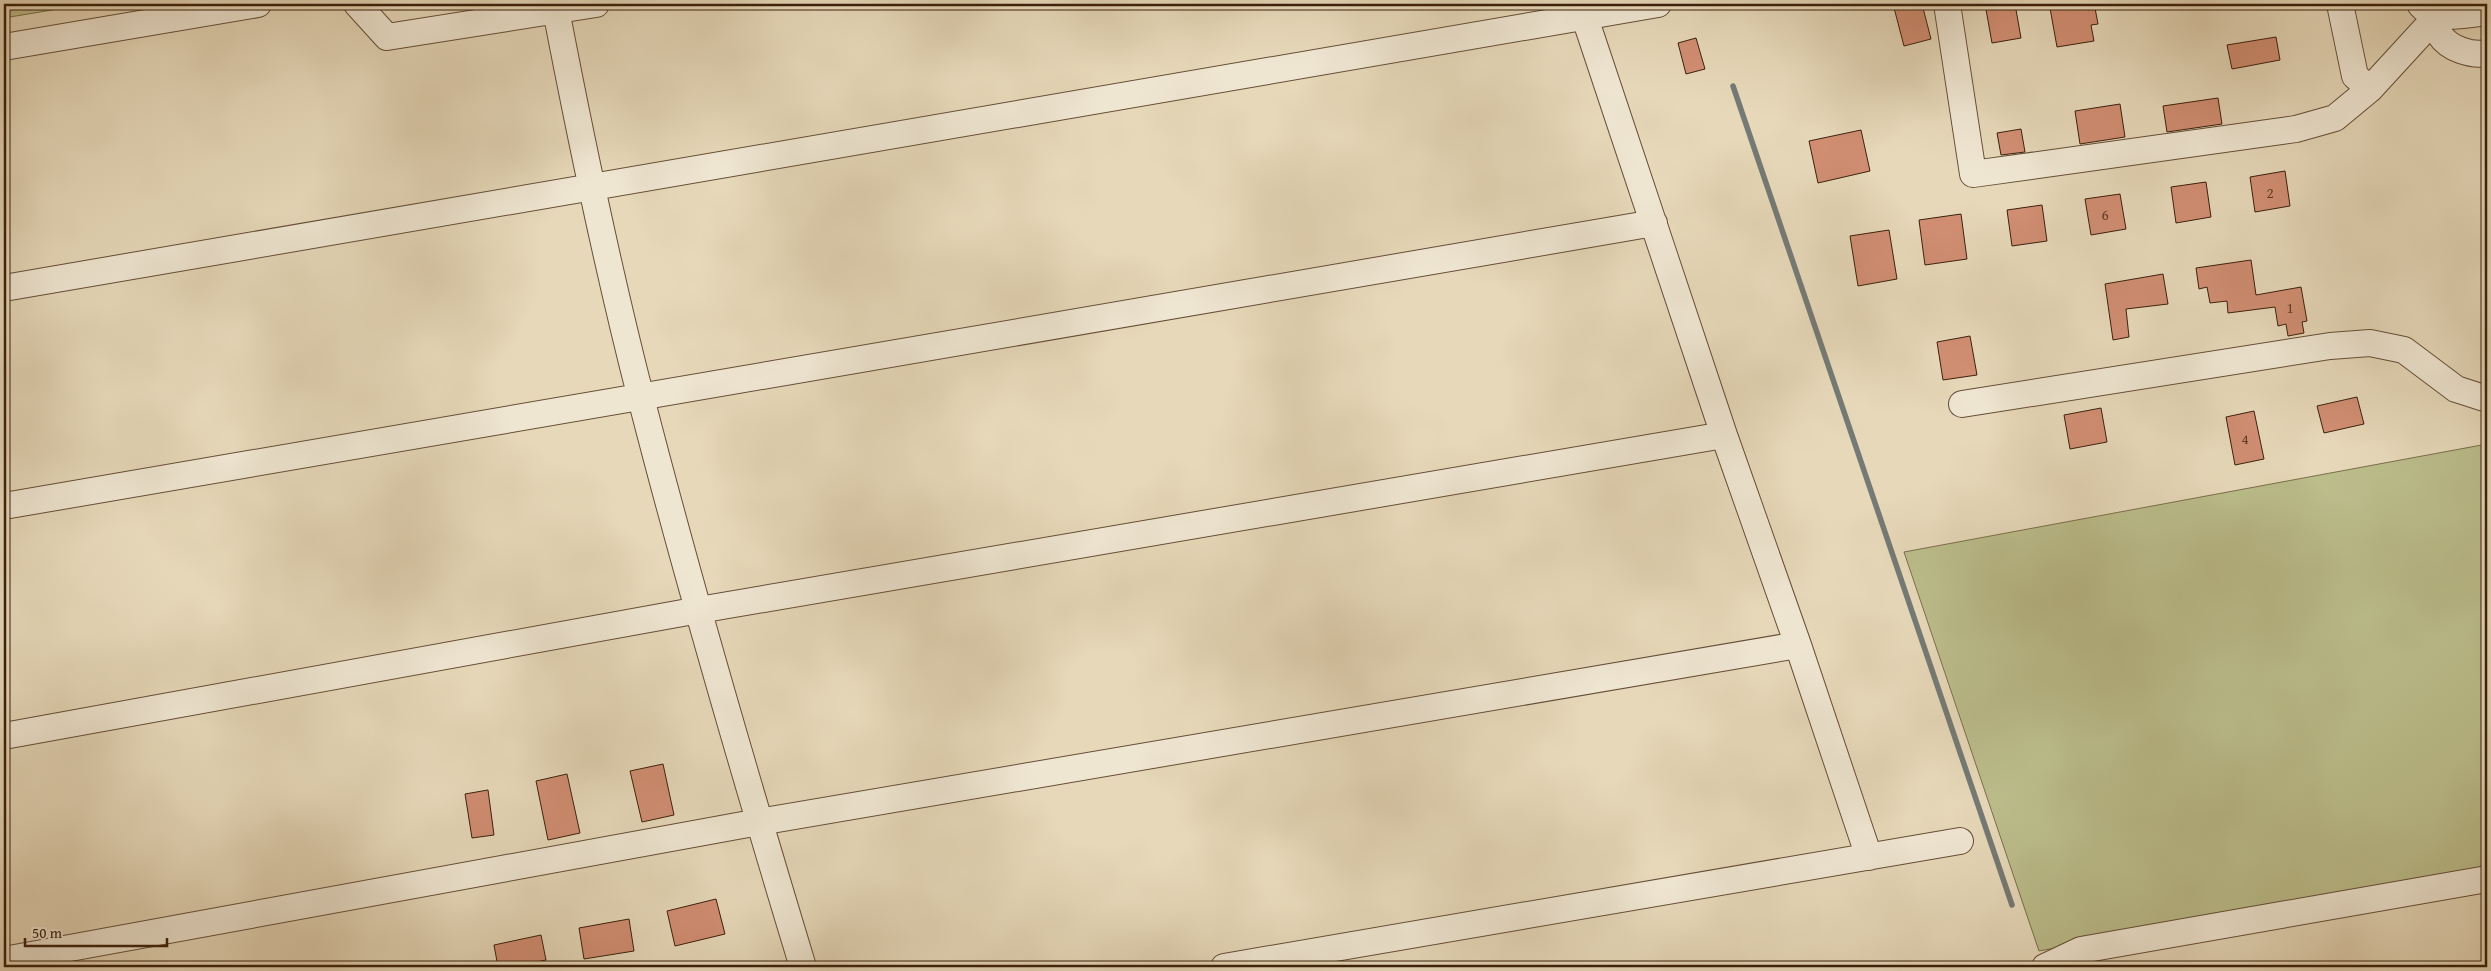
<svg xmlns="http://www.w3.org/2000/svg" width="2491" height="971" font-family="'Gentium Book Plus',serif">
<rect width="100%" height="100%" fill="#e6d8b9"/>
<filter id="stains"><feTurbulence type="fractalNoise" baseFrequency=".004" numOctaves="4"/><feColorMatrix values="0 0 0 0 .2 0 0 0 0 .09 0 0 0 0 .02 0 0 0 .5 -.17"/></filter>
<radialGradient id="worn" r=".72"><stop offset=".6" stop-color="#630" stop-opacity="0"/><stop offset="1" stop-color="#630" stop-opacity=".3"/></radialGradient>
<path fill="#bbbd8b" stroke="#7b6e4c" d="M4,4H88L4,18Z
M2487,444V868L2039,951L1904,552Z"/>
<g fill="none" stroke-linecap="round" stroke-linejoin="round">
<path stroke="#757a75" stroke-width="5.5" d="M1733,86L2012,905"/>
</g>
<path fill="#d18e73" stroke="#3b200c" d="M1893,4H1922L1931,39L1904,46Z
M1985,4H2015L2021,38L1992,43Z
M2077,4H2087L2088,10L2095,8L2098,24L2091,25L2094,41L2057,47L2050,8Z
M2276,37L2280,60L2232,69L2227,45Z
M1696,38L1705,69L1686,74L1678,43Z
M2218,98L2222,124L2167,132L2163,106Z
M2120,104L2125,137L2080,144L2075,111Z
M2021,129L2025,152L2001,155L1997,133Z
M1861,130L1870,171L1818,183L1809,141Z
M2285,171L2290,206L2255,212L2250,177Z
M2206,182L2211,217L2176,223L2171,187Z
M2120,194L2126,229L2091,235L2085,199Z
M2042,205L2047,241L2012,246L2007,210Z
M1961,214L1967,259L1925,265L1919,220Z
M1889,230L1897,279L1858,286L1850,236Z
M2251,260L2256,295L2301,287L2307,321L2302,322L2304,333L2288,336L2286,324L2278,326L2275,307L2228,313L2227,301L2210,303L2207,287L2199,289L2196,268Z
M2163,274L2168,304L2126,309L2129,337L2113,340L2105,284Z
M1970,336L1977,375L1943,380L1937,342Z
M2357,397L2364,424L2324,433L2317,406Z
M2101,408L2107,442L2070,449L2064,415Z
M2254,411L2264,459L2235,465L2226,417Z
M663,764L674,815L642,822L630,771Z
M567,774L580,833L548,840L536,781Z
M488,790L494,835L472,838L465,794Z
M716,899L725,934L675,946L667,911Z
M629,919L634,951L584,959L579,928Z
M541,935L546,960L512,967H498L494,945Z"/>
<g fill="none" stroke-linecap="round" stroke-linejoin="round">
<g stroke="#664e37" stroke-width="28">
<path id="minor" d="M357,4L387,37L596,4
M1947,4L1973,174L2296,129L2335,118L2370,89L2437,16
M2340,4L2355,76L2370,89
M2420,4C2434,23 2466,14 2487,12
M556,10C581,140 608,270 641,398C690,589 746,779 803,967
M2437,16C2438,21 2437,31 2440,35C2449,49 2472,56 2487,53
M1585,18L1724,435L1798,645L1869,857
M4,47L258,4
M4,288L1658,4
M1962,404L2330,346L2370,343L2404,350L2456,389L2487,399
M4,506L1654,223
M4,736L699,610L1724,435
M4,960L759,822L1798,645
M1224,967L1960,841
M2045,967L2081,950L2487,879"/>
</g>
<use href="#minor" stroke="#efe6d2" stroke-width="26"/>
</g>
<g text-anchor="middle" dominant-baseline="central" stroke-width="4" stroke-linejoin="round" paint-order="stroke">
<g font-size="15" fill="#603c26">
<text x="2270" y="192">2</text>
<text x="2105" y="214">6</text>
<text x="2290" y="307">1</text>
<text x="2245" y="438">4</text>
</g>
</g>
<rect width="2491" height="971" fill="none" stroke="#e6d8b9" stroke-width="20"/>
<rect x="5" y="5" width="2481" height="961" fill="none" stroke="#3b200c" stroke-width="2.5"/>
<rect x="10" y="10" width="2471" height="951" fill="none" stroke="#3b200c"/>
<path d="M25 938v8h142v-8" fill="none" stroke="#3b200c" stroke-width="2.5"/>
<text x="32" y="938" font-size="15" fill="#3b200c" stroke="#efe6d2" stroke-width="4" paint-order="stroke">50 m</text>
<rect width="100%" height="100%" filter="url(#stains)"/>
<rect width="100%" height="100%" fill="url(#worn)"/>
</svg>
